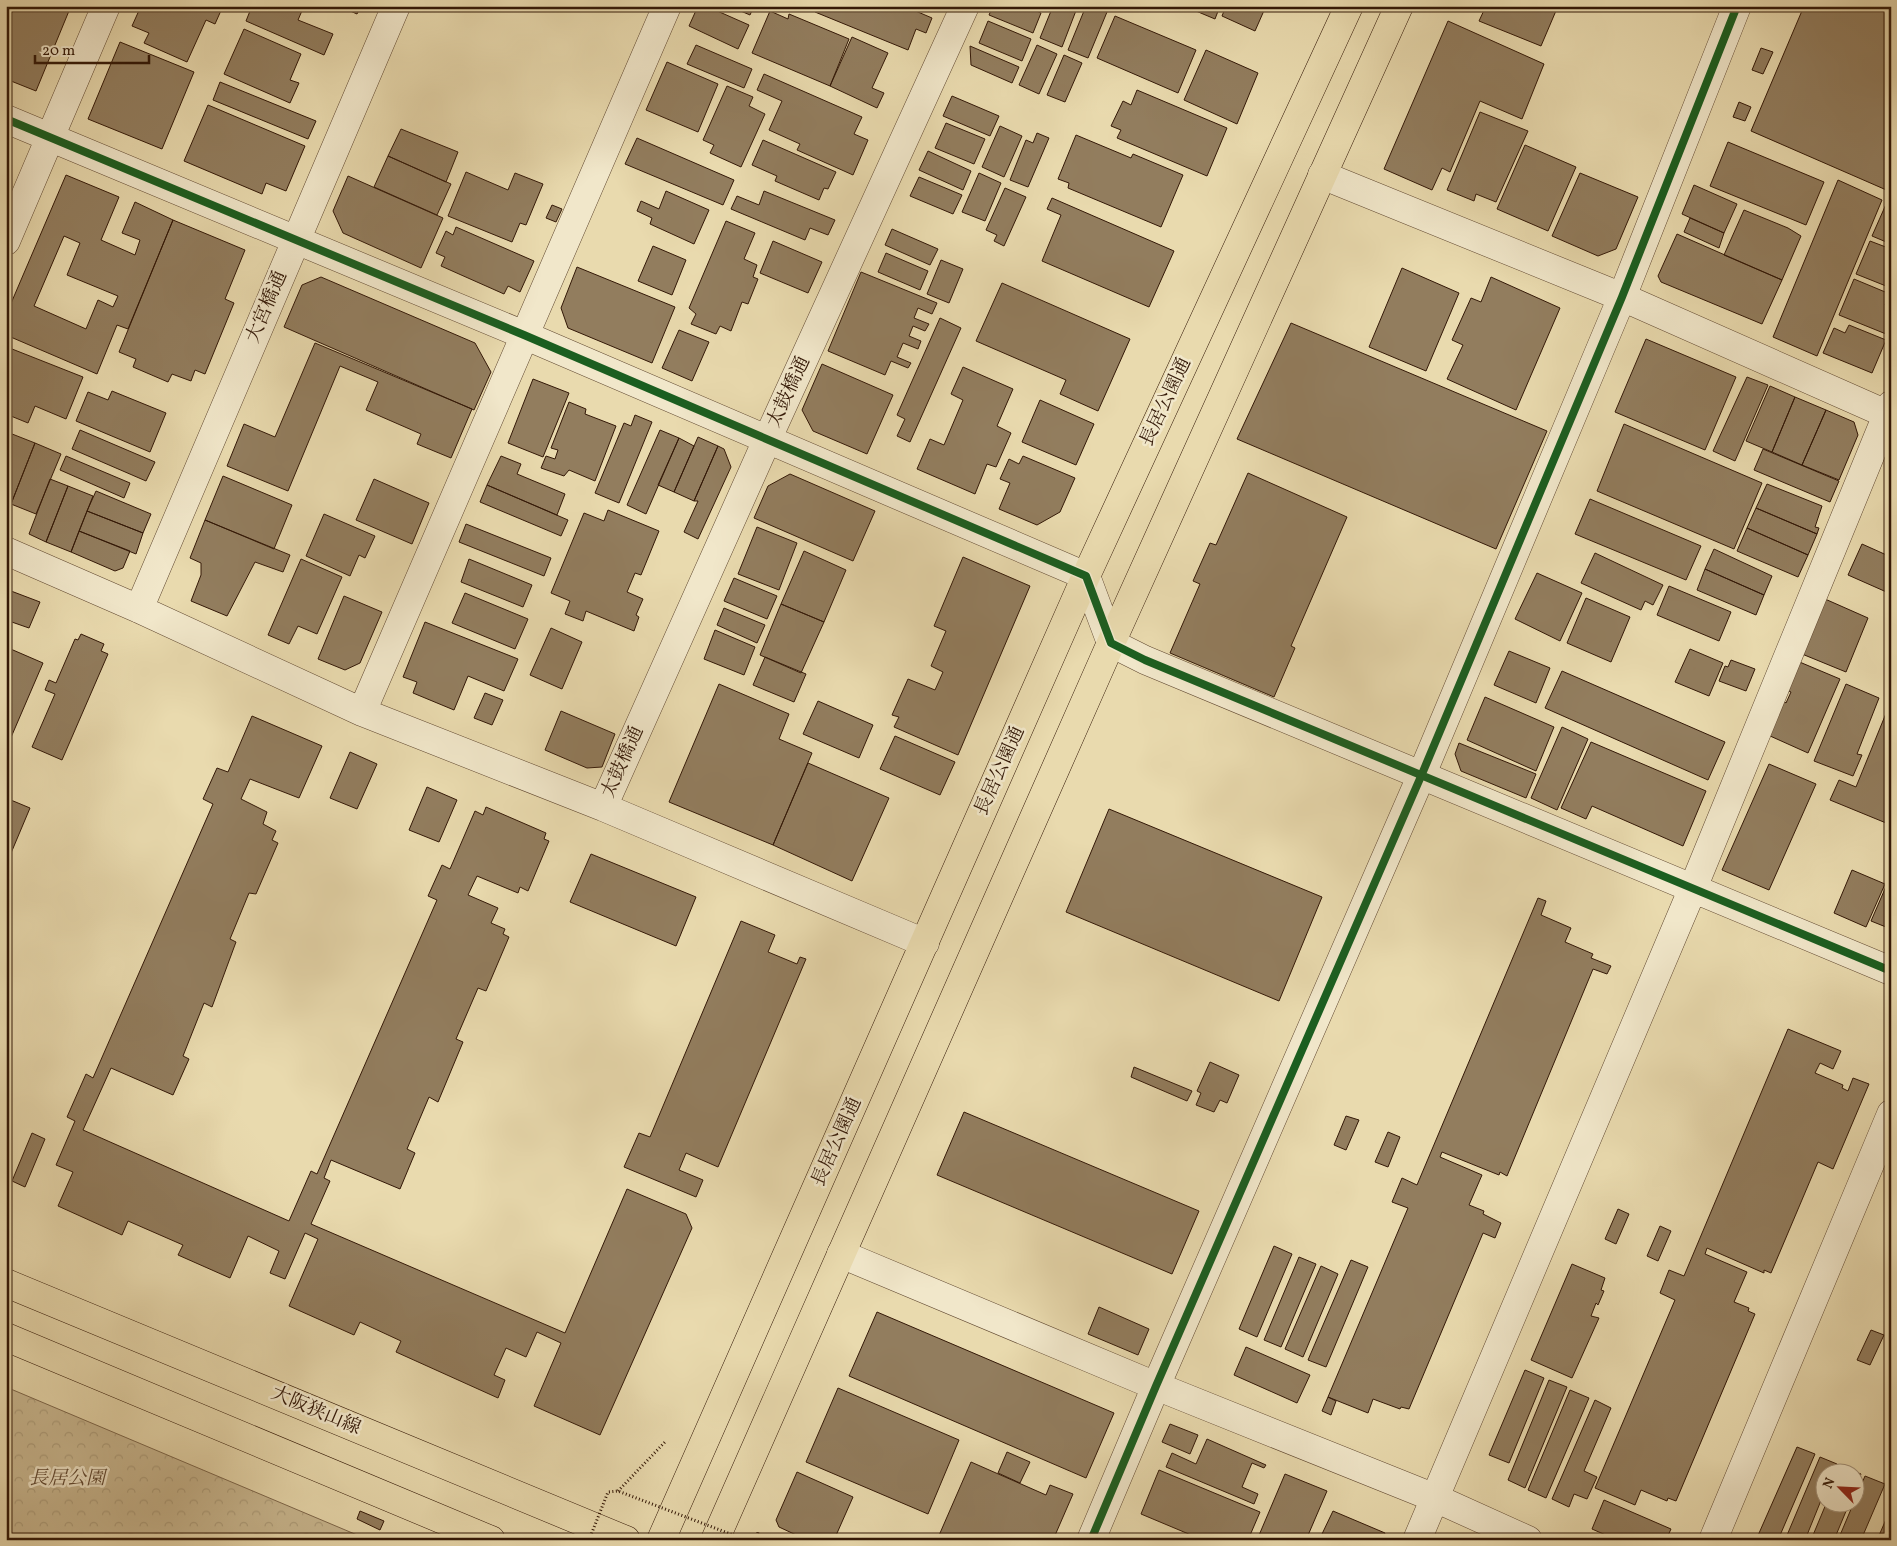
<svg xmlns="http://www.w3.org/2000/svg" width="1897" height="1546" font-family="Vollkorn,'Noto Serif JP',serif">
<defs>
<pattern id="park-crowns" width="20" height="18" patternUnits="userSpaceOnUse" patternTransform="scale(1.25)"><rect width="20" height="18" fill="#cab992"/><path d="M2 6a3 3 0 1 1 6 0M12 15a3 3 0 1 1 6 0" fill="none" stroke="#ae9e7c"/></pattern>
</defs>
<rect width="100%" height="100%" fill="#e9daae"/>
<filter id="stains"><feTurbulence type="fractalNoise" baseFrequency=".004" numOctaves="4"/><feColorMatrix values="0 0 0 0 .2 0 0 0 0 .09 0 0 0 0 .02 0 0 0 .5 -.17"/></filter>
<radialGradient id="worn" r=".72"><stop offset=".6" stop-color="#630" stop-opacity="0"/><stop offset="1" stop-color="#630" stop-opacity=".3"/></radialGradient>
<path fill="url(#park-crowns)" stroke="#7e684c" d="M6,1387L369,1540H6Z"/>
<path fill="#927d5e" stroke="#331807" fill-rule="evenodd" d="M6,6H71L36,91L6,79Z
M141,6H223L215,24L206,20L187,62L144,43L149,33L132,26Z
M252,6H304L298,20L333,34L324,55L246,21Z
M339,6H361L357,14Z
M698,6H706L749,25L738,49L689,26Z
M729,6H754L750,15Z
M818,6H904L932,18L926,33L916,29L908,50L815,12Z
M993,6H1026L1041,13L1033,33L989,15Z
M1053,6H1073L1077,8L1062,47L1040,38Z
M1086,6H1092L1107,12L1088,58L1068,50Z
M1184,6H1220L1215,19Z
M1226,6H1266L1255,31L1222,16Z
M1486,6H1558L1541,46L1479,21Z
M1804,6H1891V192L1751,131Z
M770,11L788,19L789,14L849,39L830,86L752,53Z
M1115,16L1196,50L1178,93L1097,58Z
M988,21L1031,39L1022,61L979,43Z
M1448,21L1544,64L1522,119L1480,101L1450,172L1442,168L1432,190L1384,169Z
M244,29L301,54L290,80L299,83L290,103L224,74Z
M852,37L888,53L872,88L884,93L877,108L830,86Z
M120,42L194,72L162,149L88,119Z
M696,45L752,69L744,88L687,64Z
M1037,45L1057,54L1039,94L1019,85Z
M970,46L1019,67L1012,83L971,65Z
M1761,48L1773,52L1763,74L1752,70Z
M1206,50L1258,73L1237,124L1184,100Z
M1064,55L1082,63L1065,102L1047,95Z
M667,62L718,84L698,132L646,110Z
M764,74L862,117L854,134L868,140L853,175L797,150L800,144L769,130L782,101L757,90Z
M220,82L316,121L308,139L213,100Z
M727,86L753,97L749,106L765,114L741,167L710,153L714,145L703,140Z
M1137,90L1227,128L1207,176L1117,138L1121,130L1111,126L1123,101L1131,105Z
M952,96L999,116L990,136L943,116Z
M1739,102L1751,107L1745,121L1733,117Z
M208,105L305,146L286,191L266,183L262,194L184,161Z
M1480,112L1528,131L1496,202L1476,194L1474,201L1447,190Z
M946,123L985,139L974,164L935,148Z
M1000,126L1022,136L1004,177L982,167Z
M401,129L458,152L446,182L388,156Z
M1037,133L1049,138L1028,187L1010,180L1026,140L1033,143Z
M1076,135L1131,158L1133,154L1183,175L1161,227L1068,188L1069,183L1058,179Z
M637,138L734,180L723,205L625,164Z
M763,140L836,172L828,189L824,188L819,200L775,181L777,176L752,165Z
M1728,142L1824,182L1806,225L1710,186Z
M1525,145L1576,167L1548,231L1497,209Z
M928,151L971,171L963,190L919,170Z
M388,156L451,184L437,215L374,187Z
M466,172L508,190L515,173L543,184L526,225L520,223L512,242L448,216Z
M979,173L1001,183L985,221L962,212Z
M1580,173L1638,197L1616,249L1598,256L1552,236Z
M66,175L119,197L101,240L135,255L140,240L122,233L135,202L173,220L128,329L117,325L97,374L6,335V315ZM64,236L80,243L67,275L118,296L113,307L98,300L86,329L34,306Z
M348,176L443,218L421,268L343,233L333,211Z
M919,177L962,195L953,214L910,196Z
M1838,180L1882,200L1817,356L1773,337Z
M1694,185L1737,204L1724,233L1682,214Z
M1005,188L1026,197L1004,246L994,241L997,235L986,230Z
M666,191L709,210L694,244L650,224L652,218L637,211L641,201L659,209Z
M764,191L835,220L828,235L810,228L805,240L731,209L737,196L759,205Z
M1052,198L1174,251L1149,307L1042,261L1061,215L1047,209Z
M1887,202L1891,204V244L1872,236Z
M552,205L562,209L556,222L546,218Z
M1744,210L1788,228L1801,236L1782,280L1724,255Z
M1690,218L1724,233L1719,248L1684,232Z
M173,220L245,250L225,299L234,303L205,374L195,370L191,381L172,374L168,382L133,367L136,359L119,352Z
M726,221L755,233L744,259L757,265L753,277L758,279L748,304L742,302L731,331L720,326L716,334L691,324L696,314L689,308Z
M456,227L534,261L520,292L508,286L504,294L441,266L445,257L436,253L446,231L453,235Z
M892,229L938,249L930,265L885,245Z
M1677,234L1782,280L1762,324L1661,282L1658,276Z
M773,241L822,262L808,293L760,273Z
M1870,241L1891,249V288L1856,274Z
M653,246L686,260L672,295L638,281Z
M886,253L928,271L920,290L878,272Z
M941,260L963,269L949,303L927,294Z
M577,267L675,307L652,363L568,328L561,308Z
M1402,268L1459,293L1426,371L1369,347Z
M861,272L937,303L932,314L918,308L914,318L929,324L925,331L913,326L909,336L921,341L918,349L903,343L897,357L911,363L908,368L891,361L885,375L828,351Z
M321,277L475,343L491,372L474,410L284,327L302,285Z
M1491,277L1560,308L1516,410L1447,379L1463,345L1452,340L1471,298L1481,302Z
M1854,279L1890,294L1885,305L1891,307V336L1839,315Z
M1002,283L1130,339L1098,411L1060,394L1066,380L976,341Z
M940,318L961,328L910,442L897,436L905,419L897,415Z
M1291,323L1547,431L1496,549L1237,439Z
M1849,325L1886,340L1872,373L1823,353L1834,328L1845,333Z
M679,330L709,342L692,381L662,368Z
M1646,339L1736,377L1705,450L1615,412Z
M315,343L472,409L451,458L417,444L421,434L366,410L378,382L340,366L288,491L227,466L244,424L275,437Z
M7,347L83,377L66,419L35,406L28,423L6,414Z
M822,364L893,395L867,454L813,431L802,410Z
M963,367L1013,389L997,426L1011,433L996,467L987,464L975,494L917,469L930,439L944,445L963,400L951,394Z
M1747,377L1768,385L1735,461L1713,451Z
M533,379L569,393L543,457L508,443Z
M1770,386L1795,397L1772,452L1746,441Z
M112,391L166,413L150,452L76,421L88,392L108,400Z
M1795,397L1826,410L1802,465L1772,452Z
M1040,400L1094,424L1076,465L1022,442Z
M569,402L586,409L585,414L616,426L595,481L569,470L564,476L541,468L546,456L555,459L558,450L551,448Z
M1826,410L1854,422L1858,435L1839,480L1802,465Z
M635,415L652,422L619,503L595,493L624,423L631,426Z
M1624,424L1762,483L1734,549L1597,491Z
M80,430L155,462L146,481L72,449Z
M660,430L679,438L646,514L627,505Z
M7,432L35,443L11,504L6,502Z
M698,437L718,446L694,501L674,492Z
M679,438L694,446L674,492L658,485Z
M35,443L61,454L36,514L11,504Z
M718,446L724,449L731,467L698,539L684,532L698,501H694Z
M1763,449L1839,481L1830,502L1754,470Z
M66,456L130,483L124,498L60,470Z
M501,456L521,464L517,474L565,494L557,515L487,485Z
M1023,456L1075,478L1060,512L1037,525L999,509L1010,483L1000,479L1009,459L1019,464Z
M1248,473L1347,517L1291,646L1295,648L1274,697L1170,653L1200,584L1193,581L1210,543L1216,545Z
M790,474L875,511L853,561L754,518L768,486Z
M223,476L292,505L274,549L205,520Z
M50,479L68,486L46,542L29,534Z
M374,479L429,503L412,544L356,520Z
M1767,484L1822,506L1815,527L1819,528L1817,534L1756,508Z
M487,485L568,520L561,536L480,502Z
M68,486L93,496L71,552L46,542Z
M96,491L151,514L143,533L87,511Z
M1590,499L1701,546L1686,580L1575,534Z
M1756,508L1817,534L1808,555L1747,528Z
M608,510L659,531L641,575L635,573L627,592L643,599L636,615L639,617L634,631L586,611L583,621L565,614L570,601L551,593L584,513L604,521Z
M87,511L143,533L136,554L79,531Z
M324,514L375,536L365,558L359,555L350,576L306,556Z
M205,520L290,555L283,572L255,562L227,616L191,601L201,575V563L190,558Z
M466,524L551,558L544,576L459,542Z
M757,527L797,543L779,590L738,574Z
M1747,528L1808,555L1798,577L1737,551Z
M79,531L130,551L123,568L115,571L71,552Z
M1862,544L1891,557V594L1848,575Z
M1714,549L1772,576L1764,595L1705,569Z
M804,551L846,570L824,622L781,604Z
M1595,553L1663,585L1653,605L1645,601L1641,610L1581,583Z
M963,557L1030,586L958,755L894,727L899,717L892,715L908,679L935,690L943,672L931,666L946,631L934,626Z
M301,559L342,577L317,634L298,626L289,644L268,635Z
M469,559L532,585L523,607L461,582Z
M1705,569L1764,595L1756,615L1697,590Z
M1537,573L1582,593L1560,641L1515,619Z
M734,578L777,596L767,619L724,601Z
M1669,586L1731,612L1719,641L1657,615Z
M11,591L40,602L29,628L6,620V602Z
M465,593L528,619L515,649L452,623Z
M344,596L382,612L360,663L345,670L318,659Z
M1586,598L1630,617L1611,662L1567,643Z
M1825,599L1868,618L1846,672L1802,654Z
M781,604L824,622L801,673L760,655Z
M724,608L765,625L757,643L717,625Z
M425,622L518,659L504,691L468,676L454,710L413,693L417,682L403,677Z
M551,628L582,642L562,689L530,675Z
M715,630L755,647L744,675L704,659Z
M81,634L104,644L101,651L108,654L62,760L32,747L55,694L45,690L49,680L56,683L75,639L78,640Z
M6,647L43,663L6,749Z
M1690,649L1723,663L1709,696L1675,682Z
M1509,651L1550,668L1536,703L1494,685Z
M765,657L806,674L794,702L753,685Z
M1790,658L1840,679L1808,753L1759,731L1781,699L1786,703L1791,692L1777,686Z
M1731,660L1755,669L1746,691L1719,681L1725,666L1728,667Z
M1562,671L1725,742L1708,780L1545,708Z
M719,684L789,714L779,739L812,753L773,845L669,802Z
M1846,684L1879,698L1857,754L1862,755L1853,776L1814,761Z
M485,693L503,700L492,725L474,718Z
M1485,697L1554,727L1536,771L1467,740Z
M818,701L873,725L859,758L803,734Z
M1889,706L1891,707V825L1830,800L1839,780L1856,787Z
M561,711L615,734L602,767L587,768L545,750Z
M252,716L322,746L299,798L250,779L241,799L267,812L263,824L276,831L272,840L278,843L256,894L249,893L230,939L236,942L212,1007L204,1003L183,1056L189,1059L173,1095L111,1068L83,1130L289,1221L311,1171L317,1174L437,900L428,896L442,865L450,869L475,811L483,815L486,807L546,833L544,839L549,841L528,891L520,887L518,893L477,876L468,895L498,908L491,923L505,929L503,934L509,937L486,991L478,988L456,1039L463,1042L438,1102L429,1097L407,1149L415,1153L400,1189L331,1160L324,1178L330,1181L311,1224L565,1333L627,1189L686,1214L692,1228L600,1435L534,1406L561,1343L537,1332L526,1357L506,1348L494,1375L505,1380L498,1398L396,1352L401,1341L360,1322L354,1335L289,1306L318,1239L305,1233L285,1279L270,1273L279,1251L248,1236L230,1278L178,1255L183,1245L128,1221L122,1235L58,1206L73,1172L56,1165L75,1121L67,1117L86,1074L93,1078L213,804L203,799L217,768L228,772Z
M1562,727L1588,739L1557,810L1531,798Z
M895,736L955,762L940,795L880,769Z
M1591,742L1706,791L1683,846L1592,806L1586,819L1561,808Z
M1459,743L1536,774L1526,798L1461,771L1455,754Z
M350,752L377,764L357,809L330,798Z
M808,763L889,798L852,881L773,845Z
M1769,764L1816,784L1769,890L1722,870Z
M427,787L457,800L439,842L409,830Z
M6,798L30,808L6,865Z
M1109,809L1322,897L1279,1001L1066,912Z
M591,854L696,897L676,946L570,902Z
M1852,870L1885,884L1866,927L1834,913Z
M1891,875V929L1871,921Z
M1538,898L1546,901L1541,915L1571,928L1565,942L1593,954L1591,958L1611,966L1607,974L1593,969L1507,1176L1500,1172L1499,1175L1442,1152L1440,1157L1482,1175L1469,1205L1484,1211L1483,1214L1501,1223L1495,1238L1483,1233L1409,1409L1401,1407L1400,1409L1373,1399L1368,1413L1328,1397L1408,1208L1392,1202L1402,1178L1417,1185Z
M741,921L775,935L768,952L797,964L800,957L806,959L718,1167L686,1153L679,1170L703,1180L696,1197L624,1167L639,1133L650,1137Z
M1788,1029L1841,1051L1833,1069L1820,1063L1815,1073L1843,1085L1842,1088L1848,1091L1853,1078L1869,1084L1833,1169L1818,1162L1771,1273L1764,1270V1273L1707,1248L1705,1254L1747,1272L1734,1302L1749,1308L1748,1311L1755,1314L1676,1501L1668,1498L1667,1501L1641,1490L1635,1505L1595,1488L1675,1300L1660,1293L1669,1270L1684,1276Z
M1210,1062L1239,1075L1227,1103L1220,1100L1214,1112L1196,1105L1201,1093L1197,1091Z
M1134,1067L1192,1091L1187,1101L1131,1077Z
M964,1112L1199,1211L1172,1274L937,1175Z
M1346,1116L1359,1120L1346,1150L1334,1145Z
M1388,1132L1400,1137L1388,1167L1375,1162Z
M32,1133L45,1139L25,1187L12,1181Z
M1618,1209L1629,1214L1616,1244L1605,1239Z
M1660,1226L1671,1231L1658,1261L1647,1256Z
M1274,1246L1292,1254L1257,1337L1239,1329Z
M1299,1257L1316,1264L1281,1347L1264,1340Z
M1351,1260L1368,1267L1326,1367L1308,1360Z
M1572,1264L1605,1278L1601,1290L1604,1291L1598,1305L1596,1303L1591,1316L1599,1318L1572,1378L1531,1360Z
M1321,1266L1338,1274L1303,1357L1285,1349Z
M1099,1307L1149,1329L1138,1355L1088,1334Z
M877,1312L1114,1413L1086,1478L849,1376Z
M1871,1330L1884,1335L1870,1365L1857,1360Z
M1246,1347L1310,1375L1297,1403L1234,1375Z
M1525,1370L1544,1378L1509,1463L1489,1455Z
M1549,1380L1567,1387L1525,1488L1508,1480Z
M838,1388L959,1440L928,1514L806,1462Z
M1570,1390L1589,1398L1546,1498L1528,1490Z
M1328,1397L1336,1401L1331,1415L1322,1411Z
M1595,1400L1611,1408L1584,1471L1597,1477L1587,1499L1574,1494L1569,1507L1552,1499Z
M1170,1424L1198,1435L1190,1454L1162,1442Z
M1207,1439L1266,1465L1264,1468L1252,1463L1242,1487L1258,1494L1254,1504L1166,1467L1172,1453L1196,1464Z
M1797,1447L1815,1454L1778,1540H1756Z
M1007,1452L1030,1462L1020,1483L998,1473Z
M1820,1457L1837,1464L1833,1474H1824V1493L1805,1540H1785Z
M971,1462L1046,1495L1050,1485L1073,1494L1053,1540H937Z
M1841,1466L1861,1474L1854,1490V1474H1838Z
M1159,1470L1260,1512L1248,1540H1203L1141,1514Z
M797,1472L853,1497L834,1540H807L779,1527L776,1520Z
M1285,1474L1327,1491L1306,1540H1257Z
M1865,1476L1885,1484L1861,1540H1838Z
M1604,1500L1671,1529L1666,1540H1617L1592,1529Z
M1826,1504H1849L1834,1540H1811Z
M1891,1508V1540H1877Z
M360,1511L384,1521L380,1530L357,1519Z
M1333,1511L1385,1533L1382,1540H1335L1322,1534Z"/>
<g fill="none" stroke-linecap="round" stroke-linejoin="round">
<g stroke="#604831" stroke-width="29">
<path id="minor" d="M6,119L524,335L1086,576L1111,643L1145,660L1891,971
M1322,175L1622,297L1891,416
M6,241L106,6
M6,551L139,609L362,712L603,807L925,943
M139,609L396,6
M362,712L667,6
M603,807L767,440L965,6
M841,1254L1156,1386L1435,1498L1528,1540
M1091,1540L1156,1386L1422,774L1622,297L1737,6
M1417,1540L1693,888L1891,405
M1713,1540L1891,1114"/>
</g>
<g stroke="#331807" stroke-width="29">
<path id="primary" d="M6,1283L626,1540
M6,1337L491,1540"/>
</g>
<g stroke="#331807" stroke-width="29">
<path id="trunk" d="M661,1540L1086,576L1349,6
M715,1540L1111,643L1399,6"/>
</g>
<path stroke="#331807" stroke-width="3" stroke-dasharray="1 2.5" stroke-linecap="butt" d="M618,1491L666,1441
M756,1540L758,1532"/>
<use href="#minor" stroke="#f1e7ca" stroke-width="28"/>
<use href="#primary" stroke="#e9daae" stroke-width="28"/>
<use href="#trunk" stroke="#e9daae" stroke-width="28"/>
<path stroke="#331807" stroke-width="3" stroke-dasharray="1 2.5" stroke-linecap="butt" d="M589,1540L608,1492L618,1491L746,1540"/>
<g stroke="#f1e7ca" stroke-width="11">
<path id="cycleway" d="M6,119L524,335L1086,576L1111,643L1145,660L1891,971
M1091,1540L1156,1386L1422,774L1622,297L1737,6"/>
</g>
<use href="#cycleway" stroke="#1b5e20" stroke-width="8"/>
</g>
<g text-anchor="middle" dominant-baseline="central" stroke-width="5" stroke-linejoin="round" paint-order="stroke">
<g font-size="19" fill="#331807" stroke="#f1e7ca">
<text transform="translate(267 307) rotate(-67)">大宮橋通</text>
<text transform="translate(789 392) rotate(-65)">太鼓橋通</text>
<text transform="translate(1166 402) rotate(-65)">長居公園通</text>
<text transform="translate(623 762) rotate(-66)">太鼓橋通</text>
<text transform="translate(1000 771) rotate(-66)">長居公園通</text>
<text transform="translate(837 1142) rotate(-66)">長居公園通</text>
<text transform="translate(316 1411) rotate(23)">大阪狭山線</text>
</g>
<g font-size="19" font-style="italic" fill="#604831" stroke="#f1e7ca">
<text x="67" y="1479">長居公園</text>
</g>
</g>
<rect width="1897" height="1546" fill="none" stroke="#e9daae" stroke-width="25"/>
<rect x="8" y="8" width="1882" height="1531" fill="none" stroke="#331807" stroke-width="2.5"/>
<rect x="12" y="12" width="1872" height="1521" fill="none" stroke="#331807"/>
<g transform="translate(1840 1488) rotate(294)"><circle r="24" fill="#f1e7ca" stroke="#a5947c"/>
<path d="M0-4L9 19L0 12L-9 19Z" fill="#8f2418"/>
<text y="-8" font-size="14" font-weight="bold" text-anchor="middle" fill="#331807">N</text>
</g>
<path d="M35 55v8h114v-8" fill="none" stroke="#331807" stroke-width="2.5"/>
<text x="42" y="55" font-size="15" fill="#331807" stroke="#f1e7ca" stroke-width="4" paint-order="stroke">20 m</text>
<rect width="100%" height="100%" filter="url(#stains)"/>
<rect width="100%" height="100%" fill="url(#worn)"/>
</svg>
